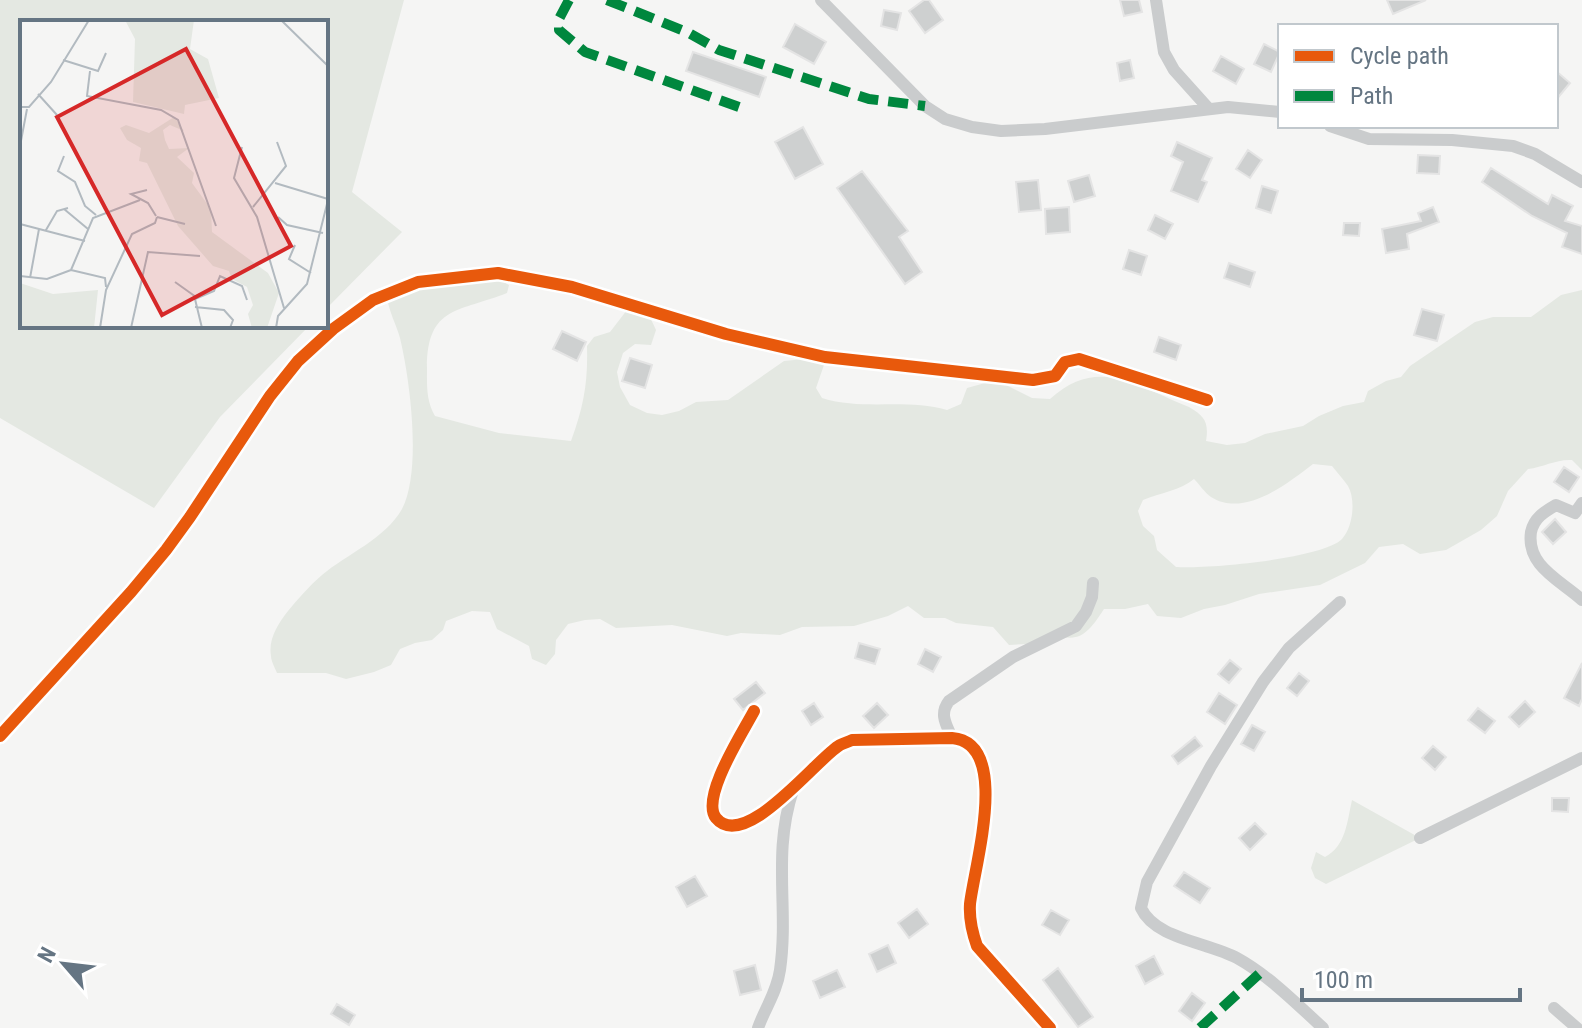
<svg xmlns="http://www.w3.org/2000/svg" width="1582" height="1028" font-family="'Roboto Condensed',sans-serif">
<rect width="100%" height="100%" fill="#f5f5f4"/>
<path fill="#e4e8e2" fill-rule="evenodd" d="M0,0H404L352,192L402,232L326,309V22H22V326H309L220,417L154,508L0,418Z
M500,280L509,285L507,293C460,312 427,305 427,368C427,386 426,400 435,416L499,433L571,441C584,406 588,382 587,346L594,337L610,332L627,310L649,315L656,330L651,345L635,344L623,353L617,372L620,387L630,405L647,413L662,415L679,411L696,402L728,400L784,361L804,359L825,362L816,388L822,398C863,411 906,398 947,410L961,404L967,388L985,383H1002L1032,398L1050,399C1098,355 1137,386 1189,407C1205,416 1209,423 1206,441L1227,445L1245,443L1265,434L1303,426L1319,416L1343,406L1364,402L1368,391L1386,381L1401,377L1410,366L1475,322L1493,317H1531L1561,295L1582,290V470L1572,460C1556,459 1544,467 1528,469L1508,491L1497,516L1481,530L1446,550L1420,554L1403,544L1379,547L1365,563L1320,585L1259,594L1225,605L1204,609L1181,618L1157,616L1148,604L1125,609H1104C1090,630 1080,646 1053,633L1027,644L1009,645L993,627L956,623L945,618H924L908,606L888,616L854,626L802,627L780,635L741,633L727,636L672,625L616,628L600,619L585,620L568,624L556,640L555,654L546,665L532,659L529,646L497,629L490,612L472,611L446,621L443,630L432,640L415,643L400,649L391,665L374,672L346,679L326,673H277C275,668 271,661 271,656C268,639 278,624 288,611C298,599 309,586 322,575C347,554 385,539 402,509C422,470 410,380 400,338C396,324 389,312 387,297L425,284ZM1313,464L1332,466C1337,472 1343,479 1348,486C1356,500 1353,527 1342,539C1322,559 1206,569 1176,567L1157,550L1154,536L1143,526L1138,511L1143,500C1160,493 1181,490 1194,479C1199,484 1205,493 1211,497C1244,518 1287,484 1313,464Z
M1352,800L1420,838L1326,884L1315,878L1311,868L1316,852L1325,857C1346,846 1347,822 1352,800Z"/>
<path fill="#ced0d0" stroke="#e4e4e4" stroke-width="2" d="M924,0H929L943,20L925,33L909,11Z
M1120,0H1139L1142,12L1124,16Z
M1387,0H1426L1393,14Z
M884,10L901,13L897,30L881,26Z
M795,24L826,42L814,64L783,47Z
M1264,44L1280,52L1271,72L1254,64Z
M693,52L766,77L759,97L686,71Z
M1221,56L1244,69L1236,84L1213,71Z
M1130,60L1134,78L1120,81L1117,63Z
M1556,71L1570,83L1556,100Z
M803,127L823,164L795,179L775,142Z
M1177,142L1212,158L1202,180L1207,182L1198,202L1171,191L1183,162L1171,156Z
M1248,150L1262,160L1250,178L1236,169Z
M1418,155L1440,156L1439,174L1417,173Z
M1491,168L1548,204L1552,195L1573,206L1565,221L1582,226V254L1562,247L1567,233L1532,216L1482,182Z
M862,171L908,231L899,237L922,272L905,284L837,188Z
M1089,175L1095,196L1074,202L1068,181Z
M1038,180L1041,210L1019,212L1016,182Z
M1262,186L1278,191L1271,213L1256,208Z
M1069,207L1070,232L1046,234L1045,209Z
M1433,207L1439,222L1407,234L1409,249L1386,253L1382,229L1421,221L1418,213Z
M1155,215L1173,224L1165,239L1148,230Z
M1344,223H1360L1359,236L1343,235Z
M1129,250L1147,256L1141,275L1123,269Z
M1229,263L1255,272L1250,287L1224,278Z
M1422,309L1444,315L1437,341L1414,335Z
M562,331L586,342L577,361L553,349Z
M1159,337L1181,345L1176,360L1154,352Z
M630,358L652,365L645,388L622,381Z
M1564,467L1579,477L1569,492L1554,482Z
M1555,519L1566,532L1553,544L1542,532Z
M859,643L880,649L875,664L855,658Z
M925,649L941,657L933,672L918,664Z
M1230,660L1241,669L1229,683L1218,674Z
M1582,663V699L1579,706L1564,698Z
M1299,673L1309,681L1297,696L1287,688Z
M756,682L765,693L743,710L734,699Z
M1219,693L1237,705L1225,724L1207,712Z
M1525,701L1535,712L1519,727L1509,717Z
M814,703L823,717L811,725L802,711Z
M877,703L888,715L874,728L863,716Z
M1478,708L1495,721L1485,733L1468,720Z
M1252,725L1265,732L1254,751L1241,744Z
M1195,737L1202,746L1178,764L1172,756Z
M1433,746L1446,757L1435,770L1422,758Z
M1552,798H1569L1568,812L1552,811Z
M1255,823L1266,834L1250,850L1239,838Z
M1184,872L1210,888L1200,903L1174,886Z
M695,876L707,896L687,907L676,887Z
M917,909L928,924L909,938L898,923Z
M1051,910L1069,920L1060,935L1042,925Z
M888,945L896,963L877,972L869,954Z
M1154,956L1163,974L1145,984L1136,966Z
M755,965L761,990L740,995L734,971Z
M1058,968L1093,1017L1078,1027L1043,980Z
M837,970L845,987L820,998L813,981Z
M1192,993L1205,1003L1192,1021L1179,1011Z
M337,1004L355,1015L349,1025L331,1014Z"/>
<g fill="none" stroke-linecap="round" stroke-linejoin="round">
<path stroke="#cacccd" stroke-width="12" d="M821,0L925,106L945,119L972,127L1001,131L1045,129L1228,107L1280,112
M1156,0L1164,52L1174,70L1209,109
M1330,126L1369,139L1452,140L1513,146L1535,154L1582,182
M1582,503L1575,513L1556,505C1544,512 1534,518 1531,532C1526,566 1560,580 1582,600
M754,711C743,732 700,798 716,818C745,853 818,757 840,745C844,743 848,742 852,740L952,738C1012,743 974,867 970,904C969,919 972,932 977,946L1050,1028
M0,736L131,592L166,550L190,517L270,396L298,361L333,329L373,300L418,282L498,273L572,287L726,334L825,357L1033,380L1055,376L1065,362L1079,359L1207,400
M952,738C946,724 939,714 949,701L1013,657L1076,626L1086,612L1092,597L1093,583
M1420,838L1582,758
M1554,1008L1577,1028
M758,1028C765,1008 777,992 780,970C789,907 772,855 793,790
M1323,1028C1296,1003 1268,975 1237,958C1208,942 1155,939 1141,908L1147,882L1211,766L1263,682L1289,648L1340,602"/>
<path stroke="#00873e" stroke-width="10" stroke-dasharray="20 10" stroke-linecap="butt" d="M569,0L559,19V30L585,52L742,108
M607,0L689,33L719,50L869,99L925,106
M1200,1028L1260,973"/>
<g stroke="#fff" stroke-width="17">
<path id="cycleway" d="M754,711C743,732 700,798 716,818C745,853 818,757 840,745C844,743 848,742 852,740L952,738C1012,743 974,867 970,904C969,919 972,932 977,946L1050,1028
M0,736L131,592L166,550L190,517L270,396L298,361L333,329L373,300L418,282L498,273L572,287L726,334L825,357L1033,380L1055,376L1065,362L1079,359L1207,400"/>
</g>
<use href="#cycleway" stroke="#e8590c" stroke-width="12"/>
</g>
<g transform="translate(20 20)">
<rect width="308" height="308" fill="#f5f5f4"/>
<path d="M105,0H174L170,29L188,39L199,78L165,85L164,94L113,82L115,19ZM154,97L164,111L150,105L143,110L145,120L149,129L169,128L157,137L174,153L172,163L191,189L192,212L248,253L259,273L247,308H232L228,294L233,285L227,267L212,259L209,251L193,246L158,206L127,143L119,141L121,128L107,120L100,108L106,105L129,113ZM0,263L33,274L78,270L74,308H0Z" fill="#e4e8e2"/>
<path fill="none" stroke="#b2bac0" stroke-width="2" d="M261,0L308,46M43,40L78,51L86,33M70,51L67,76L141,90L158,100L196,206M18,74L37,95M0,87H9L31,62L69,0M0,126L7,89M222,127L214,158L237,197L264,288M44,136L38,151L55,162L65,186L76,195M255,163L308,179M127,170L111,174L128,183L136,196M233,187L266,146L257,122M44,189L68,209M137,197L165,204M258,197L267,205L303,213M0,204L65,221M26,210L37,191L48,188M275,225L269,239L291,253M51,250L73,198L120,180M51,250L85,258L86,267M0,256L27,259L51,250M10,258L19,209M155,262L176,277M175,287L204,290L213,300L210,308M80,308L86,270L112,214L135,203L137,197M111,308L128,232L180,236M182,308L175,279L194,271L200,256L222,266L227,280M256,308L258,296L287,264L308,180"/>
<path fill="#d62828" fill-opacity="0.15" stroke="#d62828" stroke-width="4" d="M166,29L271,226L142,295L37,97Z"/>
<rect width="308" height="308" fill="none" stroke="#657583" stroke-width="4"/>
</g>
<rect x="1278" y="24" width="280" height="104" fill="#ffffff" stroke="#c1c8cd" stroke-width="2"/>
<rect x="1294" y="50" width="40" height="12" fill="#e8590c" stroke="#c1c8cd" stroke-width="2"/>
<text x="1350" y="64" font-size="24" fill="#657583">Cycle path</text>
<rect x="1294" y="90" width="40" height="12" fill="#00873e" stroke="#c1c8cd" stroke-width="2"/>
<text x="1350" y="104" font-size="24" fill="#657583">Path</text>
<g transform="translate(64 964) rotate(298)" stroke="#ffffff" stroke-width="6" paint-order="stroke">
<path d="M0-6L14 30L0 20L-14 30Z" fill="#657583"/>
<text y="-12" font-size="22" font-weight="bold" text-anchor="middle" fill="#657583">N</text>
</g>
<path d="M1302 988v12h218v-12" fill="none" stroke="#657583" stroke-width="4"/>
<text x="1314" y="988" font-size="24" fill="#657583" stroke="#ffffff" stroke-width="6" paint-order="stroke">100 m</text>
</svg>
